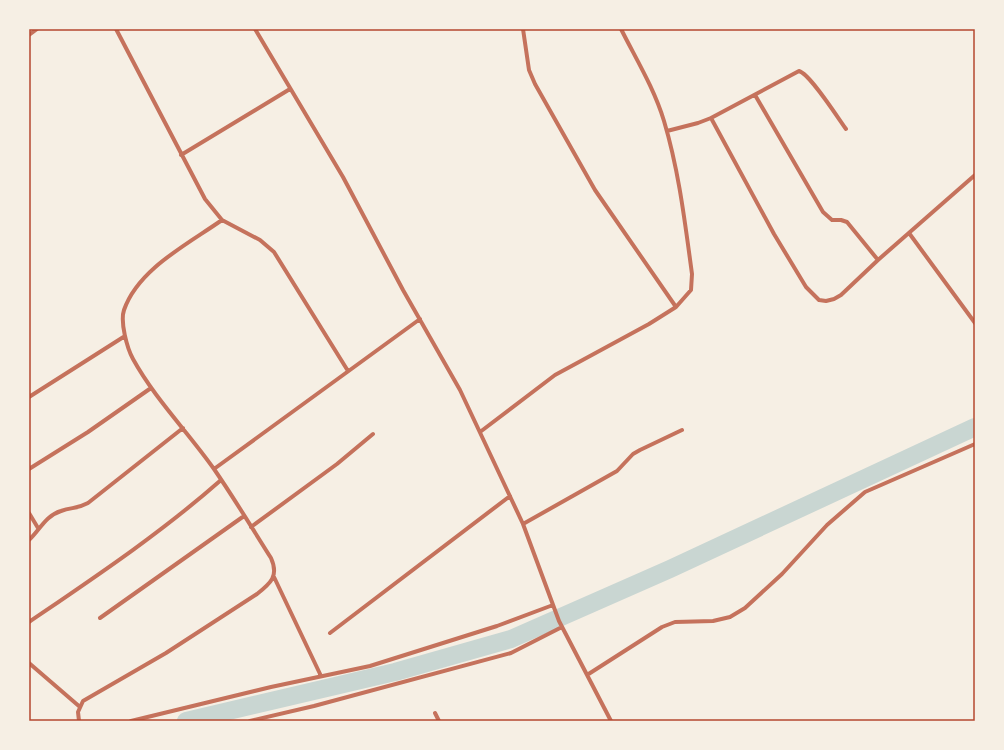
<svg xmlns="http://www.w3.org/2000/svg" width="1004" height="750" font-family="'Source Sans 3',sans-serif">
<rect width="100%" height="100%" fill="#f6efe4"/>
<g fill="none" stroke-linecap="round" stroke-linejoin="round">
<path stroke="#c9d6d2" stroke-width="18" d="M186,721L395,672L511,639L670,569L975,427"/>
<path stroke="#c5725c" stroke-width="4" d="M116,29L205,199L222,220L260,240L274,252L348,371
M255,29L343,177L403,290L460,390L523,524L559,621L611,721
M523,29L529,70L535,84L595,190L676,307
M29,35L37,29
M755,95L823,212L832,220H841L847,222L878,260
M711,118L774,234L806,287L819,300L826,301L834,299L841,295L878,260L975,175
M667,131L698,123L711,118L799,71C810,74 838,118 846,129
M181,155L290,89
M909,233L975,323
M29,397L125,336
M480,432L555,375L649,324L676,307L691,290L692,274C685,223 679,171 664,121C654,88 636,59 621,29
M29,469L88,432L151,388
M214,469L420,319
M29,513L38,528
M523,524L617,471L633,454L640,450L682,430
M251,527L337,464L373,434
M29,540C40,530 45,516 61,511C72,507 77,509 88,503L183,428
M274,577L321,676
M100,618L244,516
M29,622C95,577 161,533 221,480
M330,633L510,496
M29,663L80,707
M587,675L662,627L675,622L713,621L730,617L745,608L782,574L827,525L865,492L975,444
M435,713L439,721
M79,721L78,712L83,701L166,653L257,594C271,583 279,576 271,558C252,528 234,498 214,469C188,432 155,399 133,359C127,348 120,322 124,310C138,269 188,244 222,220
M131,721L271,687L370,666L497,626L553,605
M250,721L314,706L511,653L562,627"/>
</g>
<rect width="1004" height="750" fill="none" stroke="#f6efe4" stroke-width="60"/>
<rect x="30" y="30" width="944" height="690" fill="none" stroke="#b5482f" stroke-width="1.5"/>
</svg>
